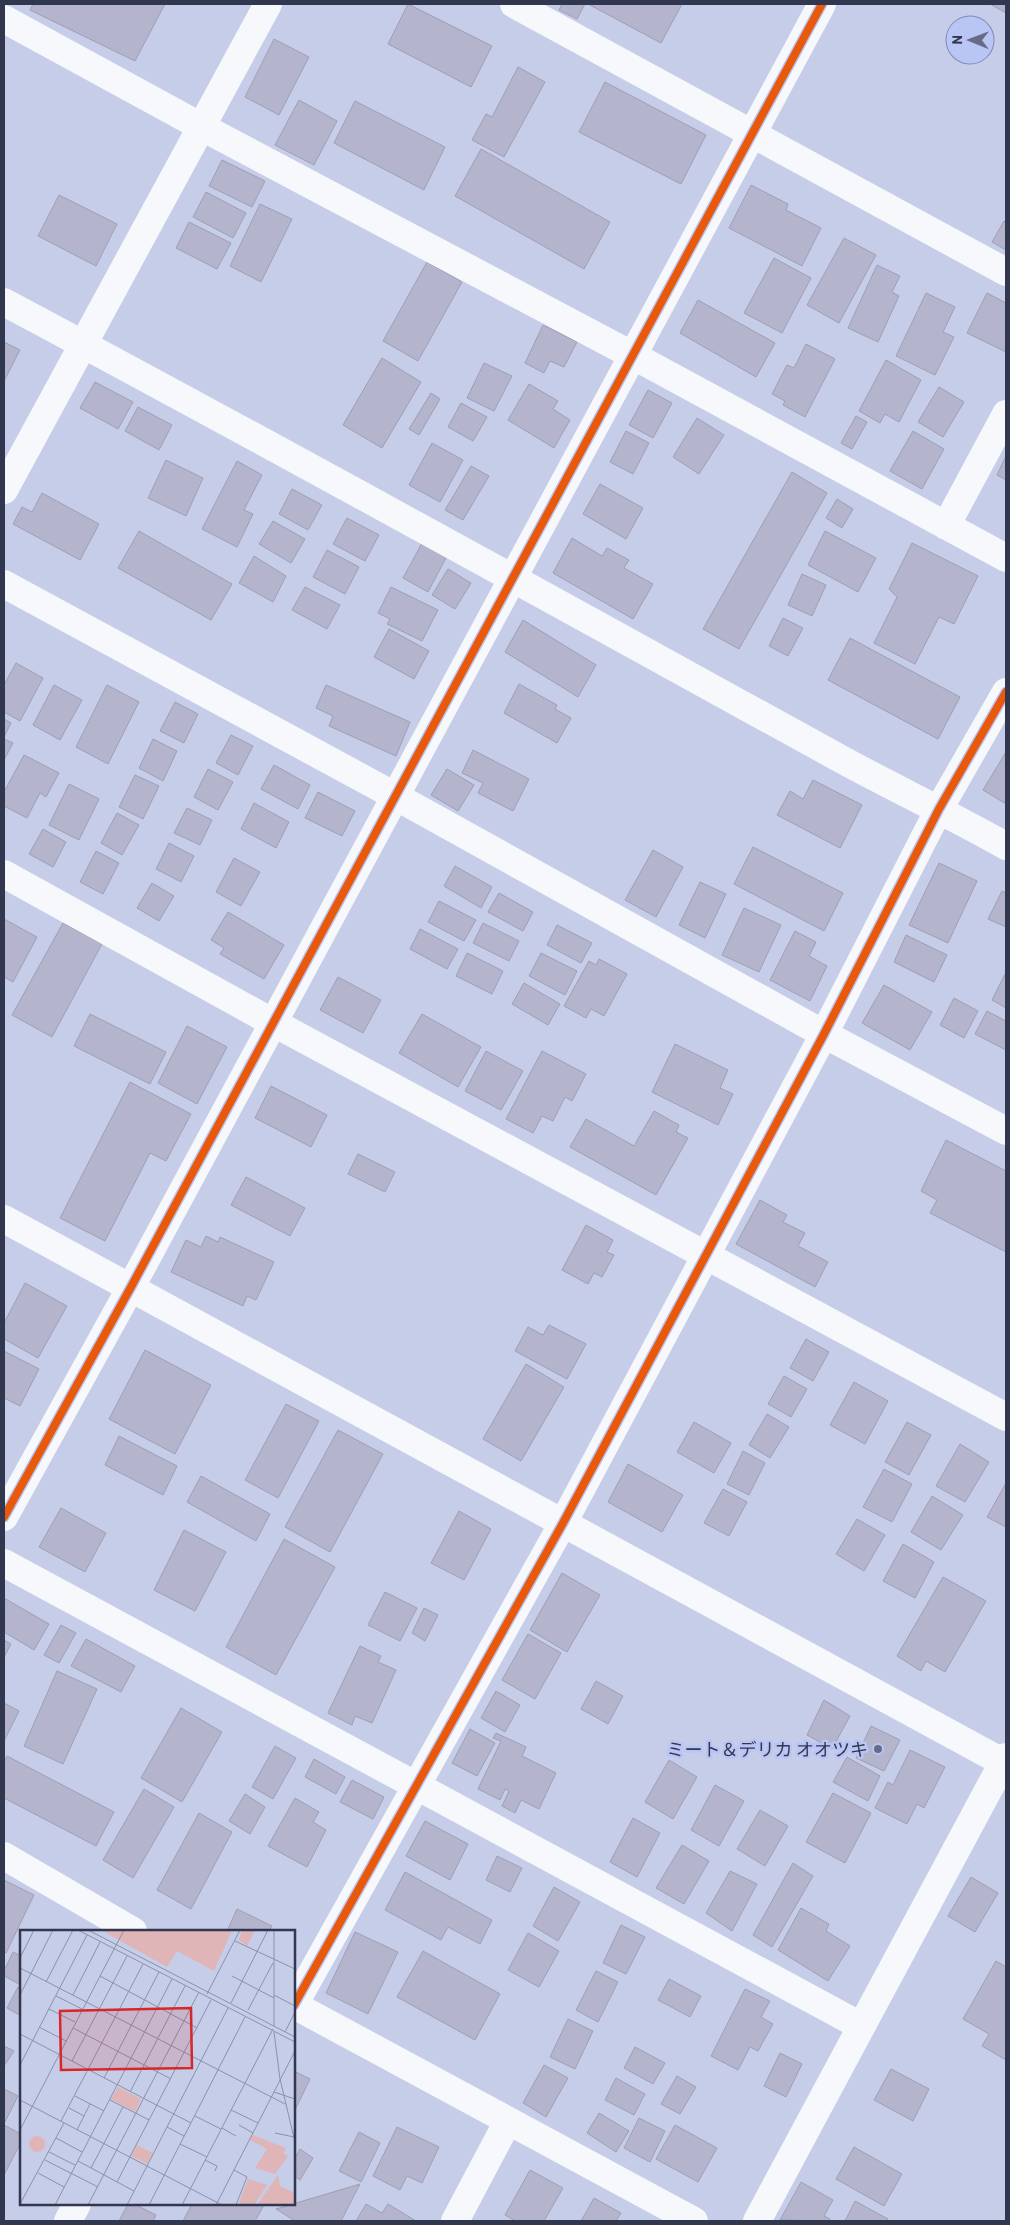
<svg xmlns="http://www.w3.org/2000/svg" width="1010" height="2225" font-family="Barlow,'Noto Sans JP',sans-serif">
<rect width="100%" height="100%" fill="#c6cde8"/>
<path fill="#b4b5cc" stroke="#9e9fb6" d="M33,4H165L135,61L30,10Z
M408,4L492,46L471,87L388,44Z
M562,4H585L577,19L559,10Z
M588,4H682L661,43Z
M990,4H1006V13Z
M274,39L309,57L279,115L245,97Z
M518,67L545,82L504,157L472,140L486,114L492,117Z
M605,82L706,135L681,184L579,132Z
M299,100L337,121L314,165L275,145Z
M355,101L445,147L424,190L334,143Z
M481,149L610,222L584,269L455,196Z
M222,160L265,181L252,207L209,186Z
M751,185L788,204L786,210L821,228L802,266L729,228Z
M206,192L246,213L233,238L193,217Z
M59,195L117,224L96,266L38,236Z
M260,204L292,219L261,282L230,266Z
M1004,221L1006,222V250L992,242Z
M189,222L231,243L217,269L176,248Z
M844,238L876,255L839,323L807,305Z
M774,258L811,278L782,333L744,313Z
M427,262L462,282L418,361L383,341Z
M877,265L900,276L892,292L899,296L878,342L848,328Z
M926,293L955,307L943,332L954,337L935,375L896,356Z
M987,293L1006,303V352L967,333Z
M698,300L775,343L756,377L680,333Z
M543,325L577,342L564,367L550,361L544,373L525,363Z
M4,342L20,350L4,381Z
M806,344L835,359L805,417L783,405L785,401L772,394L787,365L794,368Z
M382,358L421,382L382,448L343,425Z
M886,360L921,380L899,422L885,414L880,423L859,411Z
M484,363L512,376L494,411L467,398Z
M95,382L133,402L118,429L80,408Z
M529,384L558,401L553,409L570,420L554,448L508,420Z
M939,387L964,402L943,437L918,422Z
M648,390L672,403L653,438L629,425Z
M431,393L440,399L419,435L409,429Z
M461,403L487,417L473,441L448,427Z
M138,407L172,425L159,450L125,431Z
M856,416L867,422L852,449L841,443Z
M697,418L724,435L699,474L673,457Z
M626,431L649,443L633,474L610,462Z
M913,431L944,449L922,489L890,471Z
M432,443L463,460L440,502L409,485Z
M1006,456V480L997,475Z
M166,460L203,478L186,516L148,498Z
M237,461L262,475L244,510L253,514L237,547L202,529Z
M471,466L489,476L463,520L445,510Z
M792,472L827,493L739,649L703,629Z
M600,484L643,508L626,539L583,514Z
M292,489L322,505L308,530L279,514Z
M42,493L99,524L80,560L13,524L22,507L32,512Z
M837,499L853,509L842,528L826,518Z
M347,518L379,535L365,561L333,544Z
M273,521L305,539L291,563L259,544Z
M139,531L232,584L211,620L118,568Z
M825,531L876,558L858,592L808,565Z
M572,538L602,556L607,548L629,560L624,568L653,584L633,619L553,573Z
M422,543L447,556L428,592L403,578Z
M912,543L978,576L954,624L939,617L915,664L874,643L897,597L889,589Z
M327,550L359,567L345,594L313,577Z
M254,556L286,576L273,602L239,583Z
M448,569L471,583L455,609L432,595Z
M802,574L826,585L812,616L788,605Z
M305,587L340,605L327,629L292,610Z
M391,587L438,610L422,641L387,624L390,619L378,613Z
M783,618L803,628L788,656L769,646Z
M523,620L596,665L578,697L505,652Z
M389,629L429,651L414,679L374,657Z
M850,638L960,697L938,739L828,680Z
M16,663L43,678L20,721L4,712V685Z
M519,684L557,705L555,709L571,718L557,743L504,713Z
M54,685L82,700L60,740L33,725Z
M107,685L139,702L108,764L76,747Z
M326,685L410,722L396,756L329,726L333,716L316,708Z
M175,702L198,714L184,743L160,731Z
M4,719L11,723L4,737Z
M231,735L253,746L238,775L216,763Z
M4,739L13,743L4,760Z
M153,739L177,751L163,781L139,768Z
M473,750L529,779L513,811L478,793L483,783L462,773Z
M1006,752V804L983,790Z
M24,755L59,773L46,797L40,793L27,818L4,806V792Z
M274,765L310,785L298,809L261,789Z
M208,769L233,782L218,810L194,797Z
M447,769L474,785L458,811L431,795Z
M135,775L159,786L143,819L119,807Z
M813,780L862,805L840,848L777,815L790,791L803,799Z
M69,784L99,799L79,840L49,825Z
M318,792L355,811L342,836L305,818Z
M254,803L289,822L276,848L241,829Z
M187,808L212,820L200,845L174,833Z
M117,813L139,825L122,855L101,843Z
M43,829L66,842L53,867L29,854Z
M169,843L194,856L181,882L156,869Z
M753,847L843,893L824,931L734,884Z
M653,850L683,867L656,917L625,900Z
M96,851L119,863L103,894L80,882Z
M234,858L260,872L241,906L216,892Z
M939,863L977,881L948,943L909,925Z
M455,866L492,887L481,908L444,886Z
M700,882L726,894L705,938L679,925Z
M152,883L174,896L159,921L137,908Z
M1002,891L1006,893V927L988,919Z
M499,893L533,912L523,931L488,912Z
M439,901L476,920L464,941L428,922Z
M744,908L781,925L759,972L722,955Z
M228,912L284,945L264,979L220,954L224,948L211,940Z
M4,919L37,937L13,982L4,977Z
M63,923L102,944L52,1037L12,1015Z
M483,923L519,941L509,961L473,943Z
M557,925L592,943L581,963L547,945Z
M420,929L458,949L447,969L410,949Z
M795,931L816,942L809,956L827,966L810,1001L770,980Z
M906,935L947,955L934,982L894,962Z
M467,953L503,971L492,994L456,976Z
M541,953L577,971L565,995L529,976Z
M599,959L627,974L604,1016L591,1009L586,1018L564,1006L589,961L596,965Z
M1005,974L1006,975V1008L992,1000Z
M338,977L381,1000L363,1033L320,1010Z
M524,983L560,1004L548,1025L512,1004Z
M884,985L932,1012L910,1050L862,1023Z
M954,998L978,1011L964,1038L940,1025Z
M987,1011L1006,1021V1050L975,1034Z
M90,1014L166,1052L150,1084L74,1046Z
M422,1014L481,1047L458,1087L399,1053Z
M187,1026L227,1047L197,1104L158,1083Z
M675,1044L728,1070L720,1088L733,1094L718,1125L652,1092Z
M486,1051L523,1071L501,1110L465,1091Z
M542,1051L586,1074L572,1101L565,1097L553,1121L542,1116L533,1133L506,1119Z
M130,1082L191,1114L166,1161L150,1153L105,1241L60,1218Z
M271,1086L327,1115L311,1147L255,1118Z
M654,1111L679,1125L676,1132L688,1138L656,1195L570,1147L586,1119L634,1146Z
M946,1140L1006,1171V1252L930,1213L937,1200L921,1191Z
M358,1154L395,1172L385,1192L348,1174Z
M246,1177L305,1208L290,1236L231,1205Z
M760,1200L787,1215L783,1222L805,1233L798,1246L828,1262L815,1287L736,1244Z
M586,1225L613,1240L607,1252L614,1255L602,1277L594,1273L588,1284L562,1270Z
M206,1236L218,1242L220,1237L274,1262L256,1300L247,1296L243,1306L171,1272L186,1240L201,1247Z
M25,1283L67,1306L38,1358L4,1339V1323Z
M549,1325L586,1344L567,1379L515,1351L528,1327L543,1335Z
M806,1339L829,1352L813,1381L790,1368Z
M145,1350L211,1385L175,1454L109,1419Z
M4,1351L39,1369L20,1406L4,1398Z
M526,1364L564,1387L521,1461L483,1439Z
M784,1376L807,1389L791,1417L768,1404Z
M854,1382L888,1401L865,1444L830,1425Z
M286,1404L319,1421L278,1498L245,1480Z
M767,1414L789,1427L770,1458L749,1445Z
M694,1422L731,1443L714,1473L677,1452Z
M907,1422L931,1435L909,1475L885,1462Z
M338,1430L383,1454L330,1552L285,1527Z
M119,1436L177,1466L163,1495L105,1465Z
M960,1444L989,1462L965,1502L936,1486Z
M743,1451L765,1463L749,1495L727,1484Z
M628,1464L683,1495L662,1532L608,1502Z
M884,1469L912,1484L892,1522L863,1507Z
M201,1476L270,1514L256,1541L187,1502Z
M1006,1483V1527L987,1517Z
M723,1489L747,1502L729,1536L704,1523Z
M932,1496L963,1515L941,1550L911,1532Z
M61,1508L106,1533L85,1572L39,1547Z
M459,1511L491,1529L464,1580L431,1563Z
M857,1519L885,1535L864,1571L836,1554Z
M184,1530L226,1552L195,1611L154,1590Z
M284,1539L335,1567L276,1675L226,1647Z
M903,1544L934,1562L915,1598L883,1581Z
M562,1573L600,1595L567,1652L530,1630Z
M943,1577L986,1601L945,1672L926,1661L921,1671L897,1656Z
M385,1592L417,1608L400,1641L368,1625Z
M4,1598L49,1624L34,1650L4,1632Z
M424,1608L438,1615L425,1641L412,1633Z
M61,1625L76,1633L59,1663L44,1655Z
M528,1634L561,1653L535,1699L502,1680Z
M86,1639L135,1666L121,1692L71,1666Z
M4,1640L11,1644L4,1657Z
M360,1646L381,1656L378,1662L396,1670L372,1723L355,1716L352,1725L328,1713Z
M57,1671L97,1689L63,1764L24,1746Z
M596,1681L623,1696L608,1724L581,1709Z
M496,1691L520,1705L505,1732L481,1718Z
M824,1700L850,1716L832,1749L807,1735Z
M4,1703L19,1711L4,1741Z
M181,1708L222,1732L182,1802L141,1778Z
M871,1726L900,1740L884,1771L856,1758Z
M470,1729L495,1743L477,1776L452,1763Z
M496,1733L526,1747L522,1756L556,1773L539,1809L521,1800L515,1813L502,1806L509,1791L505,1789L500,1800L478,1789L501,1741L493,1738Z
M275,1746L296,1758L273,1799L252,1787Z
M910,1750L945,1767L924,1808L917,1804L907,1824L875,1808L888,1782L893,1785Z
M7,1756L114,1812L96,1846L4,1798V1762Z
M847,1757L880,1776L868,1801L833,1782Z
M314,1759L345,1777L336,1794L305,1777Z
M669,1760L697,1777L673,1819L645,1802Z
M352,1780L384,1797L373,1819L340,1802Z
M715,1785L744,1801L719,1846L691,1830Z
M144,1789L174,1807L133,1878L103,1860Z
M833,1793L871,1813L845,1863L806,1842Z
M245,1794L265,1807L250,1834L229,1821Z
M295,1798L319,1812L313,1822L326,1830L307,1867L268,1846Z
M760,1810L788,1826L765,1866L737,1849Z
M199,1813L232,1832L191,1909L157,1890Z
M633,1818L660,1833L637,1877L610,1862Z
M425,1821L468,1844L450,1880L406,1856Z
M682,1845L709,1861L684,1904L656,1888Z
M497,1856L522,1868L510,1892L486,1880Z
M793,1863L813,1876L772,1947L753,1935Z
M730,1871L757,1884L732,1931L706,1913Z
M405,1872L492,1920L480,1944L448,1927L441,1940L385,1910Z
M971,1877L998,1893L975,1932L948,1916Z
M4,1880L34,1895L6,1953L4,1952Z
M554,1887L580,1902L558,1941L533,1926Z
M801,1908L829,1924L826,1931L850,1946L828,1981L778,1950Z
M237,1909L272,1926L269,1931H227Z
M621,1925L645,1937L626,1974L603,1963Z
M355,1932L398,1952L368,2014L326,1993Z
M528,1933L559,1951L539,1987L508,1970Z
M423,1951L500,1994L475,2040L397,1997Z
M13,1952L21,1956V1985L4,1976V1971Z
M996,1961L1006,1967V2060L982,2046L989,2034L963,2019Z
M596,1971L618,1982L598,2022L576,2010Z
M669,1979L701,1996L690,2017L658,2000Z
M18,1987L21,1989V2016L7,2008Z
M745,1989L770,2001L761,2017L773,2024L758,2051L750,2047L738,2070L711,2056Z
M568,2019L593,2031L575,2069L550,2057Z
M4,2046L14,2051L4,2066Z
M635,2047L665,2063L653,2084L624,2068Z
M780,2053L802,2064L786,2097L764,2086Z
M544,2065L568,2078L546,2117L523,2103Z
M891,2069L929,2089L913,2121L874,2100Z
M294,2071L310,2079L294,2112Z
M677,2076L696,2087L680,2114L661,2104Z
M616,2078L645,2094L634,2115L605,2100Z
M4,2089L18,2096L5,2122H4Z
M599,2113L629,2131L616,2152L587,2133Z
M639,2118L665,2131L650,2162L624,2148Z
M4,2125L21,2134V2142L4,2175Z
M675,2125L717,2148L698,2182L656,2159Z
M397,2127L439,2147L422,2183L407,2176L400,2190L373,2176Z
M359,2132L380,2143L361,2182L339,2171Z
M854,2147L902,2174L884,2206L836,2179Z
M300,2149L313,2158L300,2180L294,2176V2160Z
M530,2170L563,2188L544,2221H515L505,2215Z
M801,2182L833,2200L824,2216L830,2219L829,2221L780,2220Z
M360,2184L341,2221H295L276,2209Z
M594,2198L621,2213L616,2221H581Z
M855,2201L888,2219L886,2221H845Z
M128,2204H134L156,2215L153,2221H119Z
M192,2204H261L264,2205L255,2221H183Z
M366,2204L382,2213L388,2204L416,2221H356Z"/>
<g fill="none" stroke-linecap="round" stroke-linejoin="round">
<path stroke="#f6f8fc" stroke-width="28" d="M514,4L1006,272
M4,302C284,451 561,605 839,758C894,788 951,815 1006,846
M632,355L1006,558
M4,490L268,4
M946,526L1006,414
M4,584L395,796L824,1034L1006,1131
M4,874L272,1022L1006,1417
M4,1219L1006,1764
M4,1563L861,2026
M4,1856L133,1931
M294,2005L563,1523L824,1034L939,809L1006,692
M294,2005L694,2221
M68,2221L77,2204
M455,2221L508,2121"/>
<path stroke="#f6f8fc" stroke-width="28" d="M4,19L200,126L632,355
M4,1517L131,1287L822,4
M757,2221L1006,1757"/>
<g stroke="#b9c5f5" stroke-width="11">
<path id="cycleway" d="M4,1517L131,1287L822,4
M294,2005L563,1523L824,1034L939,809L1006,692"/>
</g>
<use href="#cycleway" stroke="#e8590c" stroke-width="8"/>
</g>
<circle fill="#666c85" stroke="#b9c5f5" stroke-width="2" cx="878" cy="1749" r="5"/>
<g text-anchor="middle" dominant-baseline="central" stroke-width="5" stroke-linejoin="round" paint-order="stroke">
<g font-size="18" fill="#323750" stroke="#b9c5f5" text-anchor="end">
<text x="868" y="1749">ミート＆デリカ オオツキ</text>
</g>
</g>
<g transform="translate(20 1930)">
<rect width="275" height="275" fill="#c6cde8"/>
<path d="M81,0H212L194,41L157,21L147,37ZM222,0H235L227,16L219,10ZM98,157L121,169L115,182L91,169ZM233,205L266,218L263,223L268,226L255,244L235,238L247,219L230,210ZM9 214a8 8 0 1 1 16 0a8 8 0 1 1-16 0ZM117,215L133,223L127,234L111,226ZM258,245L260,256L275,263V275H237ZM228,249L247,255L234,275H218Z" fill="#dfb5b7"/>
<path fill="none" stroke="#8b91ab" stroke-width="1" d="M58,0L275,112M68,0L275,107M215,11L275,39M0,28L14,0M0,38L265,174M80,46L177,98M212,46L254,68M26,52L53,0M187,64L220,0M0,65L33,0M53,65L80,12M254,65L275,76M36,66L62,79M211,73L248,0M29,79L55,92M228,80L253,33M254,96V0M19,97L46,111M53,98L151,149M254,102L260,149L275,212M265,102L275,82M0,104L171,193M52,131L107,26M0,135L67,5M84,148L139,42M110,162L165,56M254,162L275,169M55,166L84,181M0,170L202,275M90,170L129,190M49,178L64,186M211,180L238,193M175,186L201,199M41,191L123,34M219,195L233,203M147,197L164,206M202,198L216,206M0,200L104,0M57,200L70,174M255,203L274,207M36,208L62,222M160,214L187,227M29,222L55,235M25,230L78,257M185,230L197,236L195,241M58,231L114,261M71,238L103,177M214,240L227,247L216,275M18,243L44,257M97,252L191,70M0,274L44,193M35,275L152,49M68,275L179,62M107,275L208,78M129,275L225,87M162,275L253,99M196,275L275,121"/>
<path fill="#d62828" fill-opacity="0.15" stroke="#d62828" stroke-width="2.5" d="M171,78L172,138L41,140L40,81Z"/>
<rect width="275" height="275" fill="none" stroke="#323750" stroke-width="2.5"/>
</g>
<rect width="1010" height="2225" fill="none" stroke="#323750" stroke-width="10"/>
<g transform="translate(970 40) rotate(271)"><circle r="24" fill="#b9c5f5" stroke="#838cb3"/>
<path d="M0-4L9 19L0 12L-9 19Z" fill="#666c85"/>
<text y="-8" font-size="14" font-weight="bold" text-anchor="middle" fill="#323750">N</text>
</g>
</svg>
